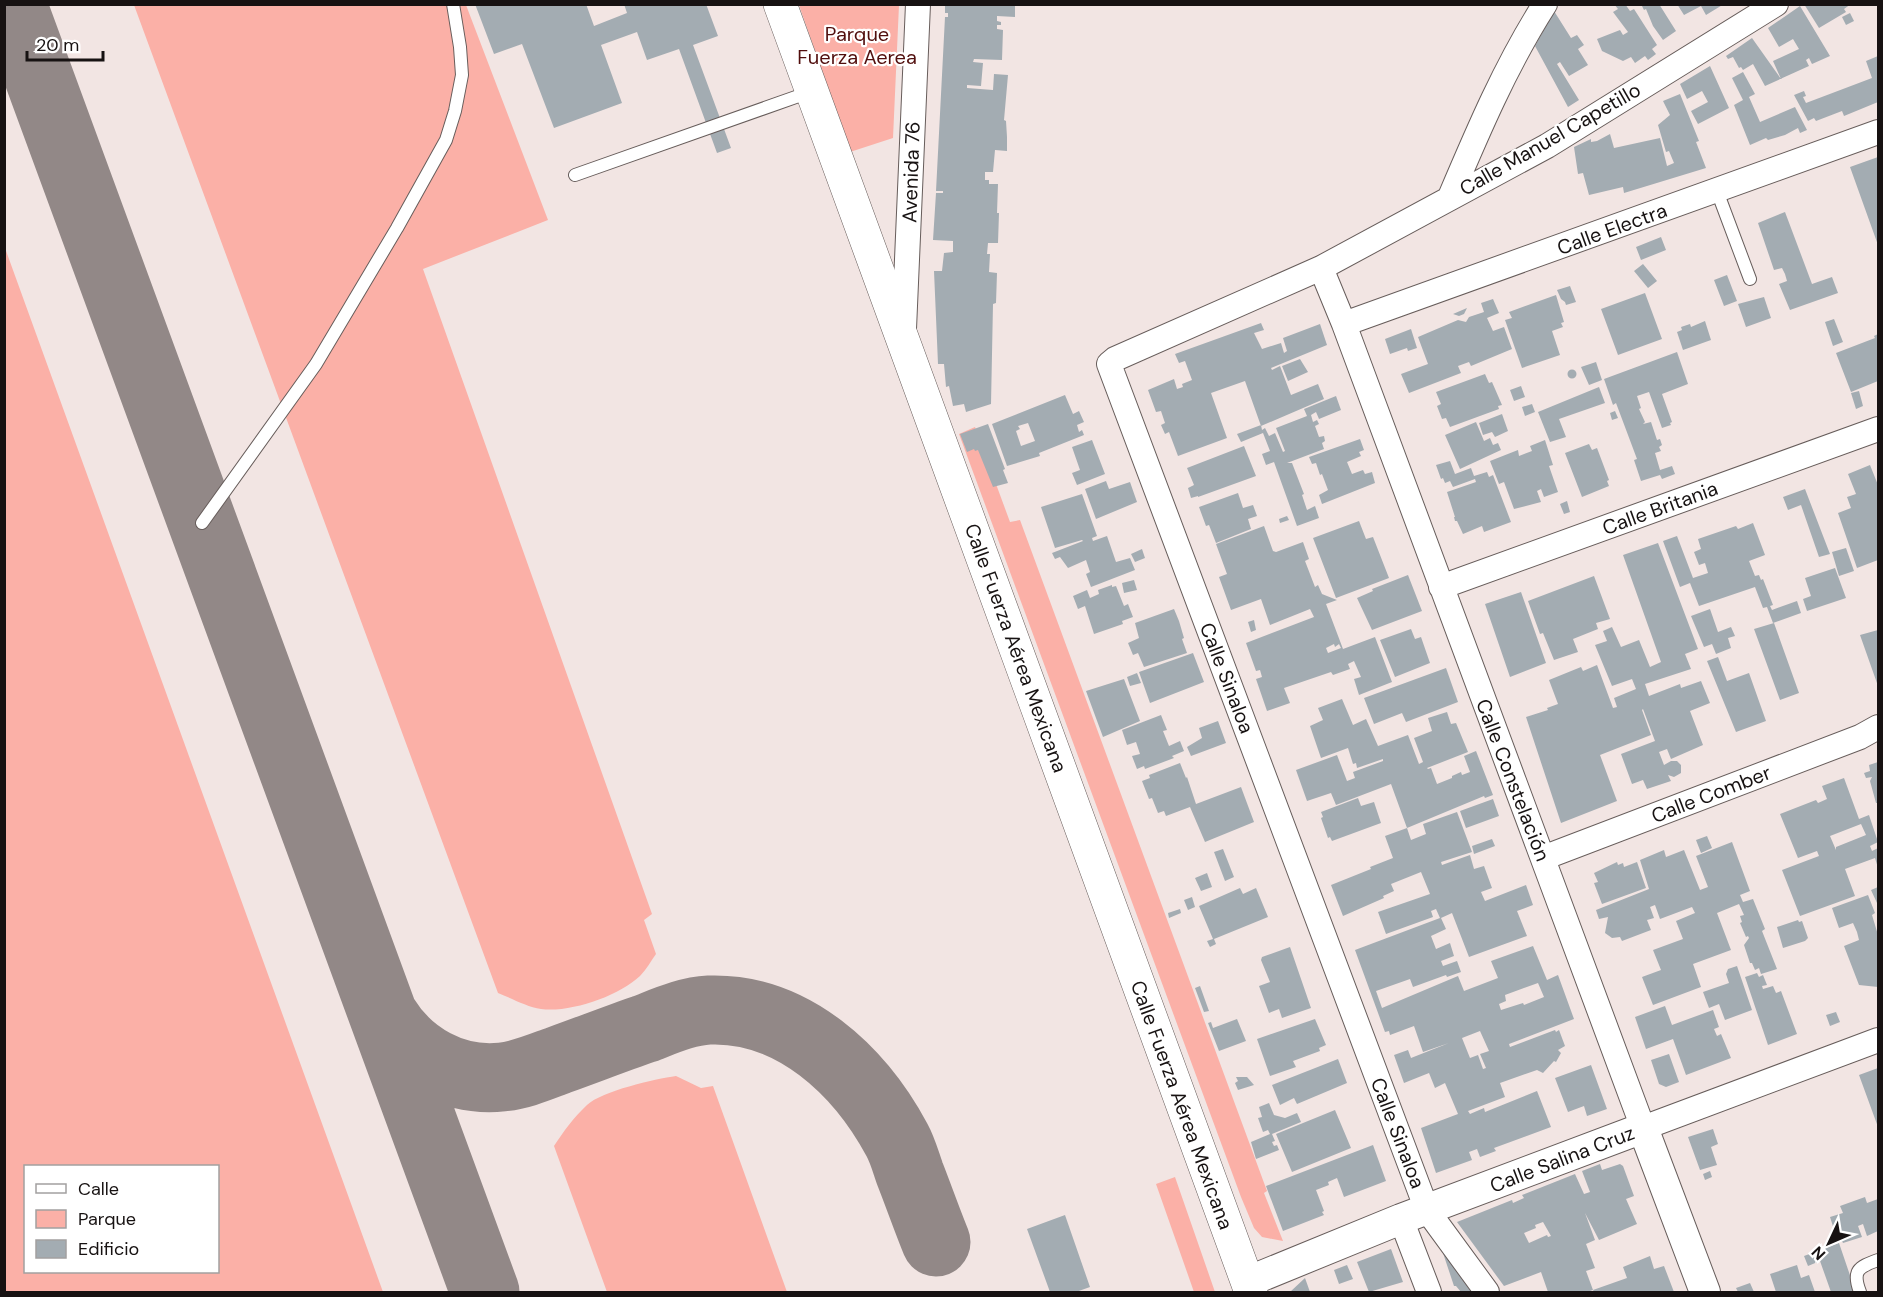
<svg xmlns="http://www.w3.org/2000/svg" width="1883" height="1297" font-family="'DM Sans',sans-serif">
<rect width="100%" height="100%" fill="#f2e5e3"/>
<path fill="#fbb0a7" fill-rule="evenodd" d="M134,5H466L548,220L423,269L652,914L644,920L656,954C651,961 646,970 640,976C619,996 570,1013 541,1009C527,1007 511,998 498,993Z
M799,5H899L893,138L850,152Z
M4,248H5L383,1292H5ZM218,1166V1272H26V1166Z
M975,427L1010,522L1020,520L1267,1191L1264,1193L1283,1241L1262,1237L1254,1228L1241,1197L959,434Z
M676,1076L701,1088L713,1086L787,1292H607L554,1146C563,1132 574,1117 587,1105C602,1091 655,1079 676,1076Z
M1175,1177L1215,1292H1194L1156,1184Z"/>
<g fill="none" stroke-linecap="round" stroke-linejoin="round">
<path stroke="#928887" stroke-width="69" d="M12,4L485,1292
M384,1016C409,1057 454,1082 502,1077C522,1075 540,1067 559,1060C587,1050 615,1039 644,1029C665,1021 687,1011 709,1010C793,1007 860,1071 897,1140C903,1151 906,1163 910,1174C919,1197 927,1220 936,1242"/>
</g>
<path fill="#a3acb2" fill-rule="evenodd" d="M475,4H586L594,26L627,13L624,4H706L718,36L693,45L731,148L717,153L679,49L647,60L637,32L601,45L622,103L554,128L522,44L494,54Z
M945,4H1015V17L997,16V21L1001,22V25H997V29L1003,30L1002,60L974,59L973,62L983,63L981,86L967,85V88L993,90L994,74L1008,75L1004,120L1006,121L1007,137V151L995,150L993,172H985V180H989V184H998L997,213H999L998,243H988L987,254H990L989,272L997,273L996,303L993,304L991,404L966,412L964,404L953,406L949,386L946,387L944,364H938L934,271H942L944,253L953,252V241L933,240L936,193H943V191H936L945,17H948V13H945Z
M1614,4H1625L1630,11L1634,9L1657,45L1652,49L1656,54L1648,60L1645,56L1635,63L1631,57L1623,61L1602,51L1597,39L1620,30L1623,35L1628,32L1613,12L1618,9Z
M1641,4H1659L1676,31L1663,40L1653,26L1646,9L1644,10Z
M1677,4H1724L1706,15L1701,6L1684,15Z
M1804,4H1851L1844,9L1846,12L1819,28Z
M1800,6L1830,56L1812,64L1809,58L1806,60L1809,66L1765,86L1753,64L1743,70L1741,67L1739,68L1733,57L1728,59L1726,56L1752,38L1781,79L1773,61L1799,49L1793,39L1779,47L1768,28Z
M1554,11L1571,38L1577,35L1584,45L1578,49L1588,65L1569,76L1560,62L1557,64L1579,100L1568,107L1535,46Z
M1850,13L1854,21L1846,25L1842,17Z
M1878,56V102L1844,116L1842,111L1816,121L1814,118L1808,121L1794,95L1804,91L1806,96L1803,97L1806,103L1872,78L1866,61Z
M1710,66L1729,108L1698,124L1691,111L1708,102L1702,91L1687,99L1680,84Z
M1743,72L1755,94L1749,97L1760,122L1795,107L1807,130L1800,133L1798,128L1785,135L1768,140L1766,138L1750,145L1734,105L1743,100L1732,78Z
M1680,94L1699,141L1696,142L1706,168L1624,193L1623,187L1589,195L1583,173L1578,174L1574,147L1591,139V142L1597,141L1610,134L1614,148L1660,138L1667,166L1674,163L1669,151L1666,152L1658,125L1670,115L1663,101Z
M1878,157V245L1850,167Z
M1785,212L1812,284L1832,277L1838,293L1790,310L1779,284L1787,281L1785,274L1782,268L1774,270L1758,223Z
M1661,237L1666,250L1641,260L1636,247Z
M1643,264L1657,281L1648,288L1634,271Z
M1727,275L1737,301L1724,306L1714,280Z
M1570,286L1576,302L1566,305L1565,302L1561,299L1557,290Z
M1645,293L1662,339L1618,355L1601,309Z
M1556,295L1564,322L1561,323L1563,327L1552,331L1560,355L1522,368L1505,320L1512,318L1509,312Z
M1764,297L1771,318L1746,327L1738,304Z
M1493,299L1499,313L1487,318L1493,331L1504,327L1512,349L1471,366L1469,362L1458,366L1461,373L1409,393L1401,374L1428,364L1418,337L1458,320L1466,322L1469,317L1484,312L1481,303Z
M1467,308L1464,314L1459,316L1453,314Z
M1834,319L1843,342L1833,346L1825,322Z
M1705,321L1711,340L1683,350L1677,332L1682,330L1681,327L1690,324L1691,327Z
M1261,323L1264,330L1254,333L1262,349L1281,343L1284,353L1287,351L1283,338L1320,324L1327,345L1271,368L1272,370L1280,366L1291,395L1318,384L1324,399L1261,426L1245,381L1211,393L1227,438L1178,456L1169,432L1165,434L1161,425L1165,423L1161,411L1156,412L1148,390L1174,379L1177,389L1183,387L1182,384L1192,380L1185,361L1179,363L1175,354Z
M1411,329L1417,348L1408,351L1407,348L1390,354L1385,339Z
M1878,334V381L1851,392L1836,353L1875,338L1874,336Z
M1677,352L1688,384L1662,394L1672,422L1670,423L1671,425L1662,428L1649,392L1637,396L1641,408L1639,409L1645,422L1643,424L1651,422L1657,440L1660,439L1662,445L1659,447L1661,451L1655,453L1660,470L1672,466L1675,474L1662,479L1660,475L1641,481L1634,460L1637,459L1616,403L1613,405L1604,379Z
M1300,359L1308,372L1288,381L1282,366Z
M1596,362L1602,380L1589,385L1581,367Z
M1567.5 374a4.5 4.5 0 1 1 9 0a4.5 4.5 0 1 1-9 0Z
M1485,374L1489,383L1492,382L1502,405L1498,406L1499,409L1450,427L1446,418L1442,419L1437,406L1441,404L1436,392Z
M1521,386L1525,397L1514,401L1510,390Z
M1599,387L1605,403L1559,419L1566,437L1550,442L1538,412Z
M1859,391L1863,406L1856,409L1851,393Z
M1065,395L1073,414L1079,411L1084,422L1077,425L1079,432L1082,430L1084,435L1039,453L1040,456L1007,466L992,424ZM1028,423L1035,441L1021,446L1016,431L1020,429L1018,426Z
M1336,396L1341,410L1319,419L1316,412L1311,415L1313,422L1317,420L1319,424L1315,426L1319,437L1324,436L1325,441L1322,443L1324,449L1287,463H1292L1304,494L1302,495L1307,510L1315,506L1319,518L1297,526L1274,462L1266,465L1262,454L1270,451L1263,433L1241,442L1237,434L1261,425L1262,430L1265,428L1269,436L1275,433L1283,452L1285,451L1276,428L1307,416L1304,409Z
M1532,404L1535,412L1525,416L1522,407Z
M1615,411L1618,418L1612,420L1610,413Z
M1502,414L1508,431L1495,437L1492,432L1483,435L1479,423Z
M1476,422L1484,441L1490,438L1493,445L1498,443L1501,450L1460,469L1445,435Z
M988,424L1005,469L1003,470L1008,483L993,487L978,450L975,451L974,449L967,452L960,434Z
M1360,439L1364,450L1359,452L1361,456L1347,462L1352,474L1363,470L1365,474L1372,472L1375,483L1322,504L1319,495L1328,490L1322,474L1320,475L1316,463L1312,464L1309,457Z
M1092,440L1105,474L1077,485L1072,473L1080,470L1072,447Z
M1545,440L1553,465L1549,466L1558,492L1544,497L1541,489L1537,491L1541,502L1514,509L1504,482L1499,484L1490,461L1518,450L1519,456L1532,451L1530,446Z
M1589,444L1592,450L1597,448L1609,480L1607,481L1609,486L1582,497L1565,453Z
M1244,446L1256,476L1198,497V496L1191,498L1188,488L1194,485L1187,468Z
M1450,461L1455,474L1471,468L1474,476L1487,472L1489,477L1493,475L1511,522L1484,532L1482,526L1463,534L1457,521H1455L1454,517H1455L1447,492L1476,482L1475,479L1453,487L1450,481L1445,483L1443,478L1441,479L1436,465Z
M1870,465L1878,485V560L1857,568L1838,513L1851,508L1847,497L1856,494L1848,474Z
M1106,481L1109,489L1130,482L1137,502L1096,519L1085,489Z
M1805,489L1830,554L1819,557L1801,505L1788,510L1783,497Z
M1238,493L1243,508L1253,505L1257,516L1248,519L1251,529L1216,543L1209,525L1206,526L1199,507Z
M1082,494L1097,536L1092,538L1093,541L1107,536L1116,562L1130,558L1135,570L1091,587L1086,574L1090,572L1086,560L1068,568L1060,557L1055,559L1052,553L1083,541L1082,540L1055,548L1041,507Z
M1567,501L1570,512L1564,514L1560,504Z
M1287,516L1289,520L1280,523L1279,519Z
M1359,521L1366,539L1373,537L1389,578L1336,598L1313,538Z
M1753,523L1765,555L1749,561L1755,576L1759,575L1761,580L1763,579L1773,605L1770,606L1772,610L1797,601L1801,613L1773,623L1767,607L1763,608L1755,587L1699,606L1690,583L1680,587L1663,541L1677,536L1693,578L1708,573L1705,563L1699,565L1694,552L1701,549L1698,539L1736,526L1738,529Z
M1264,526L1273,551L1276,552L1303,542L1309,559L1305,561L1315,587L1318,585L1322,594L1337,600L1326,604L1343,649L1375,637L1392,682L1359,695L1354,679L1361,677L1354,661L1348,664L1350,669L1333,675L1331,672L1284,688L1290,703L1267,711L1256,679L1262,677L1260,670L1256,671L1246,643L1314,617L1310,609L1270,625L1261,599L1231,610L1219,577L1227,574L1216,544ZM1334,644L1335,647L1339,644L1341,648L1328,653L1326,648Z
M1658,543L1698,649L1685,654L1691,669L1645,684L1649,696L1680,684L1681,688L1701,681L1710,703L1690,711L1703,745L1671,759L1667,749L1659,752L1664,765L1671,761H1677L1681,765V773L1674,777L1668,775L1671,781L1647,789L1643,780L1632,784L1621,754L1655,741L1643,709L1642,710L1651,735L1600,755L1617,801L1561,823L1526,717L1548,710L1547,708L1558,704L1549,680L1581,667L1583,671L1597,665L1613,708L1617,707L1614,698L1636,689L1632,679L1612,686L1595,645L1607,641L1603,631L1612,627L1621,647L1639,640L1650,667L1661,662L1623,555Z
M1846,548L1854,571L1839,576L1832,552Z
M1142,549L1145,558L1135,562L1131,554Z
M1835,568L1846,598L1807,611L1803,599L1811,596L1805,578Z
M1408,575L1422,611L1372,630L1357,598L1373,591L1372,589Z
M1594,576L1610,619L1596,623L1598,629L1573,639L1578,652L1554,660L1543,633L1540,634L1528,601Z
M1134,580L1137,590L1124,593L1122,583Z
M1112,585V587L1116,586L1124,606L1128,604L1133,617L1122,621L1123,624L1094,634L1085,606L1078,609L1073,596L1087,590L1090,598L1099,594L1098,590Z
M1521,592L1546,663L1510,677L1485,604Z
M1174,609L1179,621L1184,638L1182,639L1187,653L1144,667L1138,653L1133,655L1128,643L1139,638L1135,623Z
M1710,609L1718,632L1731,627L1735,636L1728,638L1731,648L1716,654L1712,644L1704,647L1691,616Z
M1254,620L1256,630L1251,632L1248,622Z
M1774,623L1799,693L1780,700L1754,629Z
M1411,629L1415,639L1421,637L1430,663L1395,677L1380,640Z
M1878,630V686L1860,635Z
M1193,653L1204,682L1150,703L1139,672Z
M1718,657L1727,681L1749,673L1766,721L1736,732L1707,661Z
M1446,668L1458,702L1406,722L1402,713L1374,724L1364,698Z
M1137,673L1141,683L1130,686L1127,677Z
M1124,679L1140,721L1103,737L1086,691Z
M1342,699L1353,725L1366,719L1378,746L1408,735L1419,764L1423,762L1414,738L1432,731L1428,718L1447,712L1451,724L1456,723L1468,752L1427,768L1428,769L1431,768L1437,784L1452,778V776L1461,772L1462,775L1470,772L1464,756L1476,751L1493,795L1485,798L1484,796L1407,828L1391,784L1336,805L1331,793L1307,801L1296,770L1337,755L1347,781L1355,778L1353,772L1383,761V759L1357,768L1356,763L1353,764L1348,748L1321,758L1310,726L1323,720L1318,708Z
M1161,715L1167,730L1163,731L1169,746L1180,741L1184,751L1172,756L1174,758L1145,769L1144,766L1137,769L1132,756L1140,754L1136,742L1127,745L1122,730Z
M1218,721L1226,743L1191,756L1187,747L1202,738L1199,728Z
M1878,762V803H1876L1870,781L1872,777L1866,778L1864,773L1870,771L1869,765Z
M1180,763L1186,778L1187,777L1196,804L1241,787L1254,822L1205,842L1190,807L1166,816L1164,811L1158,813L1152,798L1149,799L1142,781L1150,778L1149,775Z
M1844,778L1859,819L1869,815L1878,842L1870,846L1872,851L1878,848V868L1875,858L1845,869L1855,896L1800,916L1782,870L1819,856L1817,851L1798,858L1780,814L1816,800L1818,803L1827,799L1822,786ZM1861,824L1866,835L1836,847V850L1830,836Z
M1358,798L1361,806L1374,802L1381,823L1332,841L1330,837L1328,838L1321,818L1323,817L1321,812Z
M1493,799L1499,816L1466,828L1460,811Z
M1457,812L1472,852L1441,862L1442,865L1470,855L1474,869L1484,866L1492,888L1481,892L1485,901L1526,885L1533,905L1517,911L1527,936L1469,957L1452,913L1441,918L1446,929L1431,936L1436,949L1450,943L1454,956L1441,961L1443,966L1457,961L1461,972L1447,977L1446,975L1413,987L1410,979L1376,991L1382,1008L1458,976L1464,991L1498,978L1491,961L1533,946L1547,980L1558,975L1574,1019L1509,1044L1510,1047L1555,1030L1556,1032L1559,1030L1565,1046L1558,1050L1561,1053L1556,1062L1554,1061L1543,1073L1537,1070L1500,1083L1505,1097L1468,1111L1470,1114L1484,1108L1485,1112L1537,1091L1551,1127L1494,1148L1496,1151L1480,1157L1477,1149L1469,1152L1472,1160L1436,1173L1421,1128L1458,1114L1445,1083L1435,1088L1429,1073L1404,1083L1394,1055L1408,1050L1411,1058L1449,1043L1423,1052L1414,1026L1390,1035L1389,1031L1385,1032L1355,950L1440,918L1436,909L1431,911L1433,917L1386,934L1378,912L1430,894L1421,872L1391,884L1394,891L1383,896L1384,898L1343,916L1331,885L1371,869L1370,867L1393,858L1385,836L1407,828L1411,840L1426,834L1423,824ZM1538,983L1544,997L1524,1005L1523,1003L1501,1010L1499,1004L1506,1001L1505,995ZM1480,1031L1489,1051L1480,1054L1486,1068L1483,1069L1478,1055L1470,1058L1462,1038Z
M1707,836L1712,848L1701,853L1696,840Z
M1492,839L1495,846L1474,854L1472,846Z
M1732,842L1750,891L1740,895L1743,902L1753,899L1765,929L1762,931L1777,969L1761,974L1759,968L1755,970L1752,963H1750L1744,945L1749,938L1748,936L1746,937L1740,923L1742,922L1740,916L1744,915L1739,904L1717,913L1731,950L1693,964L1701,987L1653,1005L1642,977L1661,970L1653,950L1683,939L1676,921L1695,913L1692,907L1660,919L1655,905L1650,907L1654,918L1647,920L1651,930L1622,941L1620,937L1612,938L1605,933L1608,917L1599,919L1596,910L1649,889L1640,860L1664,850L1666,857L1684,850L1700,890L1708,887L1696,856Z
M1223,849L1234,877L1225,881L1214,852Z
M1617,862L1618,865L1623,863L1624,867L1637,862L1646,888L1602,904L1594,883L1598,882L1594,873Z
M1207,873L1212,887L1201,891L1195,878Z
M1878,887V903H1877L1871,890Z
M1240,888L1243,894L1256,888L1268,917L1214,939L1216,944L1210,947L1207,941L1213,939L1199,906Z
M1868,895L1875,913L1872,915L1878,935V987L1859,985L1844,946L1859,940L1857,932L1853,923L1839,928L1832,908Z
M1192,897L1195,907L1188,910L1184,900Z
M1180,909L1181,913L1169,918L1168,913Z
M1798,920L1799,922L1802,921L1808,938L1805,941L1783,948L1777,927Z
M1290,947L1311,1008L1282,1018L1279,1009L1269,1013L1259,986L1270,982L1261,960L1262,957Z
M1737,966L1752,1010L1725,1020L1719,1004L1709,1008L1703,992L1729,983L1726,974L1728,969Z
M1757,973L1759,977L1763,975L1767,985L1762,986L1763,989L1773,986L1776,993L1781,991L1797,1034L1768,1045L1745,977Z
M1200,986L1209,1011L1204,1012L1195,988Z
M1665,1006L1672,1025L1713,1010L1719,1027L1714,1029L1717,1036L1721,1034L1731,1058L1686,1075L1673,1039L1646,1049L1635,1017Z
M1836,1012L1840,1022L1830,1026L1826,1015Z
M1237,1019L1246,1041L1219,1051L1208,1023L1211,1022L1213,1028Z
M1315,1019L1326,1045L1319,1048L1320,1051L1293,1061L1296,1067L1270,1076L1257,1039Z
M1669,1054L1679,1082L1666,1087L1659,1084L1651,1060Z
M1338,1059L1347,1083L1297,1104L1294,1098L1280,1105L1272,1085Z
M1591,1065L1607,1109L1587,1116L1584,1106L1568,1112L1555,1078Z
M1878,1068V1127L1859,1075Z
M1236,1077H1247L1254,1085L1238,1090L1235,1083L1238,1081Z
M1269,1103L1274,1115L1285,1118L1297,1113L1301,1122L1272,1134L1275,1141L1272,1142L1274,1146L1277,1145L1279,1150L1256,1159L1251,1142L1270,1134L1268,1130L1263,1132L1258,1118L1262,1117L1259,1107Z
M1335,1110L1351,1148L1292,1172L1276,1134Z
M1713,1129L1718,1144L1711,1147L1717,1165L1700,1170L1688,1137Z
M1373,1145L1386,1181L1344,1197L1337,1178L1328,1182L1329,1185L1316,1190L1324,1211L1322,1212L1324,1215L1283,1231L1266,1186Z
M1600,1164L1602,1170L1620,1164L1623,1166L1634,1196L1626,1199L1637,1224L1599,1240L1585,1213L1595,1240L1586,1244L1595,1268L1586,1271L1593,1290L1627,1278L1623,1267L1650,1256L1654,1269L1664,1266L1674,1292H1594L1593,1290L1587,1292H1548L1541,1272L1504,1286L1457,1222L1512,1200L1513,1203L1524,1198L1522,1195L1575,1174L1584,1194L1590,1192L1582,1171ZM1543,1222L1551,1236L1548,1237L1547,1235L1529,1243L1524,1233L1536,1228L1535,1225Z
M1710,1171L1712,1177L1705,1180L1703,1174Z
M1865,1197L1867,1203L1878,1199V1231L1867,1236L1863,1224L1858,1226L1862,1237L1843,1243L1842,1241L1838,1242L1830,1217L1843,1213L1840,1206Z
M1065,1215L1090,1287L1076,1292H1050L1027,1229Z
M1839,1243L1855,1290L1848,1292H1831L1820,1261L1808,1266L1804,1256Z
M1440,1244L1481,1292H1461L1456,1286H1454Z
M1391,1249L1403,1282L1369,1292L1357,1262Z
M1347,1265L1353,1279L1339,1284L1334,1270Z
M1797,1265L1801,1278L1809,1275L1815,1292H1776L1770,1274Z
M1305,1278L1310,1292H1290Z
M1750,1283L1754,1292H1738L1736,1288Z"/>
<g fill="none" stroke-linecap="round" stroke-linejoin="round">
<g stroke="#675d5b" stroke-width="14">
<path id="service" d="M575,175L810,92
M1717,191L1750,279
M202,523L316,364L397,228L446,140L455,111L462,75L460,47L453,4
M1860,1292C1852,1271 1858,1267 1878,1260"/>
</g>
<g stroke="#675d5b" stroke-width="26">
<path id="minor" d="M1450,197C1478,131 1506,65 1545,4
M1321,268L1344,324L1643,1128L1878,1040
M1344,324L1878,132
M904,329L918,4
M1441,587L1878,429
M1543,858L1860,737L1878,727
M1401,1219L1429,1292
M1487,1292L1427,1210L1109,364L1115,359L1321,268L1547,146L1776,4"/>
</g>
<g stroke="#675d5b" stroke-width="32">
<path id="tertiary" d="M1247,1282L1401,1219L1643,1128L1705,1292"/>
</g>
<g stroke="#675d5b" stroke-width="34">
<path id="secondary" d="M780,4L1251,1292"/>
</g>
<use href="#service" stroke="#fff" stroke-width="12"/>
<use href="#minor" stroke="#fff" stroke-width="24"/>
<use href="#tertiary" stroke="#fff" stroke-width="30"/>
<use href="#secondary" stroke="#fff" stroke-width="33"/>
</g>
<g text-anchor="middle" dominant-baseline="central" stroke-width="4.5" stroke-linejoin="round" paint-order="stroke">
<g font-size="20" fill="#510e0d" stroke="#fff">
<text x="857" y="34">Parque<tspan x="857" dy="23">Fuerza Aerea</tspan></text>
</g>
<g font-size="20" fill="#171212" stroke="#fff">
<text transform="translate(1550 139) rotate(-30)">Calle Manuel Capetillo</text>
<text transform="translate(911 172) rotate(-88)">Avenida 76</text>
<text transform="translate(1612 229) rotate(-20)">Calle Electra</text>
<text transform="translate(1660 508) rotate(-20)">Calle Britania</text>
<text transform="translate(1016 648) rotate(70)">Calle Fuerza Aérea Mexicana</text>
<text transform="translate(1227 678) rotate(69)">Calle Sinaloa</text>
<text transform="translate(1513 780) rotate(69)">Calle Constelación</text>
<text transform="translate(1711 794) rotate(-21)">Calle Comber</text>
<text transform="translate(1182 1105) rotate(70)">Calle Fuerza Aérea Mexicana</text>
<text transform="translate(1398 1133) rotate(69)">Calle Sinaloa</text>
<text transform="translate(1562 1159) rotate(-21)">Calle Salina Cruz</text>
</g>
</g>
<rect width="1883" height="1297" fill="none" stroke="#171212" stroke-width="12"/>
<rect x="24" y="1165" width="195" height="108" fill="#ffffff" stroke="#a2a0a0" stroke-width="1.5"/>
<rect x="36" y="1184" width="30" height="9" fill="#ffffff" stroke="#a2a0a0" stroke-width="1.5"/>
<text x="78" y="1195" font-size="18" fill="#171212">Calle</text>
<rect x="36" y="1210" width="30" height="18" fill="#fbb0a7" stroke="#a2a0a0" stroke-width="1.5"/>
<text x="78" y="1225" font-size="18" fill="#171212">Parque</text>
<rect x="36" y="1240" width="30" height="18" fill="#a3acb2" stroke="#a2a0a0" stroke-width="1.5"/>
<text x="78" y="1255" font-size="18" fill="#171212">Edificio</text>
<g transform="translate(1829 1243) rotate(226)" stroke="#ffffff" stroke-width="4.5" paint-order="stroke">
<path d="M0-4.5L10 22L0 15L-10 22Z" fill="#171212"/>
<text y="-9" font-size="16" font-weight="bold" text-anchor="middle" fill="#171212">N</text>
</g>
<path d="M27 51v9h76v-9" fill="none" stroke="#171212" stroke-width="3"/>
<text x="36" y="51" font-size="18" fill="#171212" stroke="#ffffff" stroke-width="4.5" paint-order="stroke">20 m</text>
</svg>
